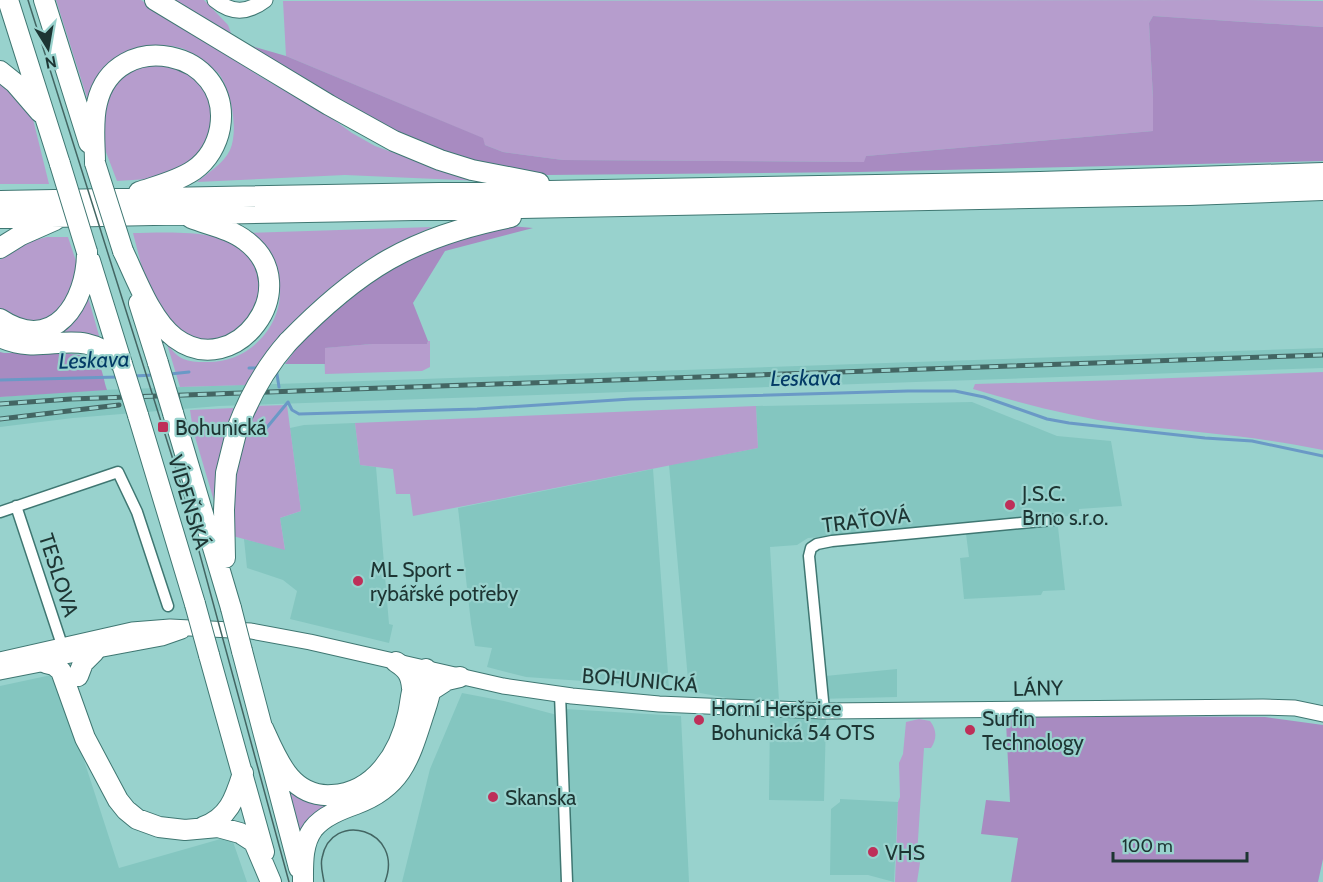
<svg xmlns="http://www.w3.org/2000/svg" width="1323" height="882" font-family="Cabin,sans-serif">
<rect width="100%" height="100%" fill="#98d2cd"/>
<path fill="#84c6c0" d="M1323,348V368L219,406L73,418L0,427V397L70,391Z
M972,402L1057,436L1111,441L1122,506L1079,509V514L1057,518L1065,590L1043,591L1041,595L964,599L960,558L969,557L965,526L808,538L797,545L770,547L779,701H744L689,691L669,465L758,448L756,406Z
M355,423L360,465L376,467L389,624L393,625L389,643L290,619L297,591L283,580L247,568L244,539L285,549L280,518L301,511L290,428L304,425Z
M653,469L669,687L526,677L487,667L492,648L475,646L471,623L458,508Z
M897,669V697L817,699L815,677Z
M56,674L119,868L231,836L247,882H0V686Z
M462,693L504,701L557,715L566,882H402L430,769Z
M565,709L681,716L689,882H571Z
M770,717L826,718L824,801L769,800Z
M840,799L898,802L894,882L868,875H830L831,809L840,802Z"/>
<path fill="#b69dcd" d="M56,0H141L261,77L323,112L352,133L375,146L450,173L482,181L345,175L197,182C208,173 224,163 230,150C239,130 231,91 219,74C216,70 208,66 204,63C197,58 189,50 181,48C155,41 117,49 100,72C95,80 92,92 88,101Z
M164,0H204L228,25L234,41Z
M1244,0L1323,1V27L1153,16L1149,23L1153,98V131L866,156L865,162L563,160L503,152L485,145L482,138L286,56L283,1Z
M170,61L199,79L211,100L212,136L194,160L181,168L148,179L117,181L101,139L107,96L127,71L146,63Z
M0,76L31,111L49,184H0Z
M432,227L390,247L353,272L261,362L246,385L180,387L167,344C179,360 186,362 206,362C258,364 299,307 271,259C268,254 265,248 261,244C257,240 251,236 246,233Z
M133,233C168,233 243,226 259,267C263,277 262,297 263,308L227,342L185,340L148,291Z
M47,237H68L77,264L76,295L36,328L0,310V260C12,247 29,241 47,237Z
M88,297L100,339L82,332L61,333L60,332L77,317Z
M428,341H430V367L422,371L325,374L324,348L372,344H427Z
M1323,372V450C1257,436 1191,432 1124,424C1073,417 1023,404 973,389L975,384L1122,380Z
M287,405L301,511L280,518L285,550L229,535L231,478L253,406Z
M756,406L758,448L413,516L410,494H396L393,469L360,465L355,423Z
M234,408L223,445L214,501L193,430L190,410Z
M919,719L930,721C937,730 937,739 931,748H924L917,855L921,856L917,882H895L898,802L900,797L899,763L903,754L906,722Z
M288,788L338,798L300,836Z"/>
<path fill="#a88bc1" d="M1153,16L1323,27V161L858,172L545,175L466,162L400,138L234,41L286,56L483,138L485,145L503,152L563,160L864,162L866,156L1153,131V98L1149,23Z
M500,225L533,228L445,251L413,303L428,341L427,344H372L325,348V364H285L305,337L337,306L389,267L446,241Z
M0,352L4,353C23,354 86,348 98,363C103,370 104,382 107,390L0,397Z
M992,715L1265,717L1323,725V859L1318,882H1011L1018,838L981,834L986,800L1010,802L1006,722L991,723Z"/>
<g fill="none" stroke-linecap="round" stroke-linejoin="round">
<path stroke="#6a99c6" stroke-width="3" d="M249,368H258
M276,368L279,387
M170,374L189,372
M134,376L154,375
M0,380L118,377
M264,431L288,402L292,410L299,414L477,409L631,399L908,391H955L984,397L1047,419L1069,423L1205,438L1252,441L1323,456"/>
<g stroke="#3f7772" stroke-width="13">
<path id="street" d="M16,506L64,651
M0,512L118,472L137,512L168,606
M560,694L567,882
M824,711L809,556L811,548L817,544L832,541L1053,520"/>
</g>
<g stroke="#3f7772" stroke-width="17">
<path id="secondary" d="M215,0C232,14 248,13 265,0
M0,660L132,630L170,627L251,631L310,642L503,686L572,696L659,704L824,711L1263,707L1295,708L1323,714
M0,672L46,663L55,658L162,638L182,631"/>
</g>
<g stroke="#3f7772" stroke-width="22">
<path id="highway" d="M8,0L60,164
M44,0L89,143
M155,0L329,105L394,141L440,160L472,170L539,183
M0,71L15,83L40,112
M95,163C95,144 92,122 97,103C115,26 233,49 220,128C217,144 208,160 194,170C178,181 157,186 139,192
M0,201L1040,182L1323,173
M0,218L1189,195L1323,190
M0,248L21,235L55,220
M123,251C136,278 151,320 175,338C235,383 307,287 246,241C231,229 209,225 191,218
M90,261L122,364
M139,303L158,363
M0,319C54,355 87,302 87,252
M0,337C47,359 77,321 122,364
M288,342C359,269 411,237 511,217
M173,413L231,608
M138,415L195,604
M225,558L224,510L226,473L237,429
M242,651L299,868
M209,655L264,852
M396,662C407,669 411,675 412,688
M46,663L54,665L61,671L85,738L118,800L126,810L137,819L159,827L185,830L218,827L240,833L254,842L271,882
M78,676L83,663L94,652
M430,691L447,680L460,677
M263,728C277,759 291,798 332,795C375,793 400,752 408,714C412,697 410,680 426,669C435,683 429,698 424,713C410,756 403,787 356,804C342,809 323,816 313,829C302,844 303,864 303,882
M203,827C229,818 235,798 243,773"/>
</g>
<use href="#street" stroke="#fff" stroke-width="10"/>
<use href="#secondary" stroke="#fff" stroke-width="15"/>
<use href="#highway" stroke="#fff" stroke-width="20"/>
<path stroke="#436663" stroke-width="1.5" d="M28,0L181,485L289,882
M324,882C323,875 320,866 322,858C331,809 405,829 385,882"/>
<g stroke="#436663" stroke-width="5">
<path id="rail" d="M0,404L71,399L1323,355
M0,419L119,405"/>
</g>
<use href="#rail" stroke="#98d2cd" stroke-width="3" stroke-dasharray="9" stroke-linecap="butt"/>
<g stroke="#3f7772" stroke-width="22" stroke-linecap="butt">
<path id="highway-bridge" d="M95,163L123,251
M60,164L87,252
M158,363L173,413
M122,364L138,415
M237,429C249,397 265,368 288,342
M195,604L209,655
M231,608L242,651"/>
</g>
<use href="#highway-bridge" stroke="#fff" stroke-width="20"/>
</g>
<g fill="#be2f59" stroke="#98d2cd" stroke-width="2">
<rect x="157" y="421" width="12" height="12" rx="3"/>
<circle cx="1010" cy="505" r="6"/>
<circle cx="358" cy="581" r="6"/>
<circle cx="699" cy="720" r="6"/>
<circle cx="970" cy="730" r="6"/>
<circle cx="493" cy="797" r="6"/>
<circle cx="873" cy="852" r="6"/>
</g>
<g text-anchor="middle" dominant-baseline="central" stroke-width="4.5" stroke-linejoin="round" paint-order="stroke">
<g font-size="21" fill="#1d3533" stroke="#98d2cd" text-anchor="start">
<text x="175" y="427">Bohunická</text>
<text x="1022" y="493">J.S.C.<tspan x="1022" dy="24">Brno s.r.o.</tspan></text>
<text x="370" y="569">ML Sport -<tspan x="370" dy="24">rybářské potřeby</tspan></text>
<text x="711" y="708">Horní Heršpice<tspan x="711" dy="24">Bohunická 54 OTS</tspan></text>
<text x="982" y="718">Surfin<tspan x="982" dy="24">Technology</tspan></text>
<text x="505" y="797">Skanska</text>
<text x="885" y="852">VHS</text>
</g>
<g font-size="21" fill="#1d3533" stroke="#98d2cd">
<text transform="translate(189 502) rotate(73)">VÍDEŇSKÁ</text>
<text transform="translate(866 520) rotate(-7)">TRAŤOVÁ</text>
<text transform="translate(59 575) rotate(72)">TESLOVA</text>
<text transform="translate(640 680) rotate(5)">BOHUNICKÁ</text>
<text transform="translate(1038 688) rotate(-1)">LÁNY</text>
</g>
<g font-size="22" font-style="italic" fill="#033b66" stroke="#98d2cd">
<text transform="translate(94 360) rotate(-2)">Leskava</text>
<text transform="translate(806 378) rotate(-1)">Leskava</text>
</g>
</g>
<g transform="translate(48 48) rotate(169)" stroke="#98d2cd" stroke-width="4.5" paint-order="stroke">
<path d="M0-4.5L10 22L0 15L-10 22Z" fill="#1d3533"/>
<text y="-9" font-size="16" font-weight="bold" text-anchor="middle" fill="#1d3533">N</text>
</g>
<path d="M1113 852v9h134v-9" fill="none" stroke="#1d3533" stroke-width="3"/>
<text x="1122" y="852" font-size="18" fill="#1d3533" stroke="#98d2cd" stroke-width="4.5" paint-order="stroke">100 m</text>
</svg>
